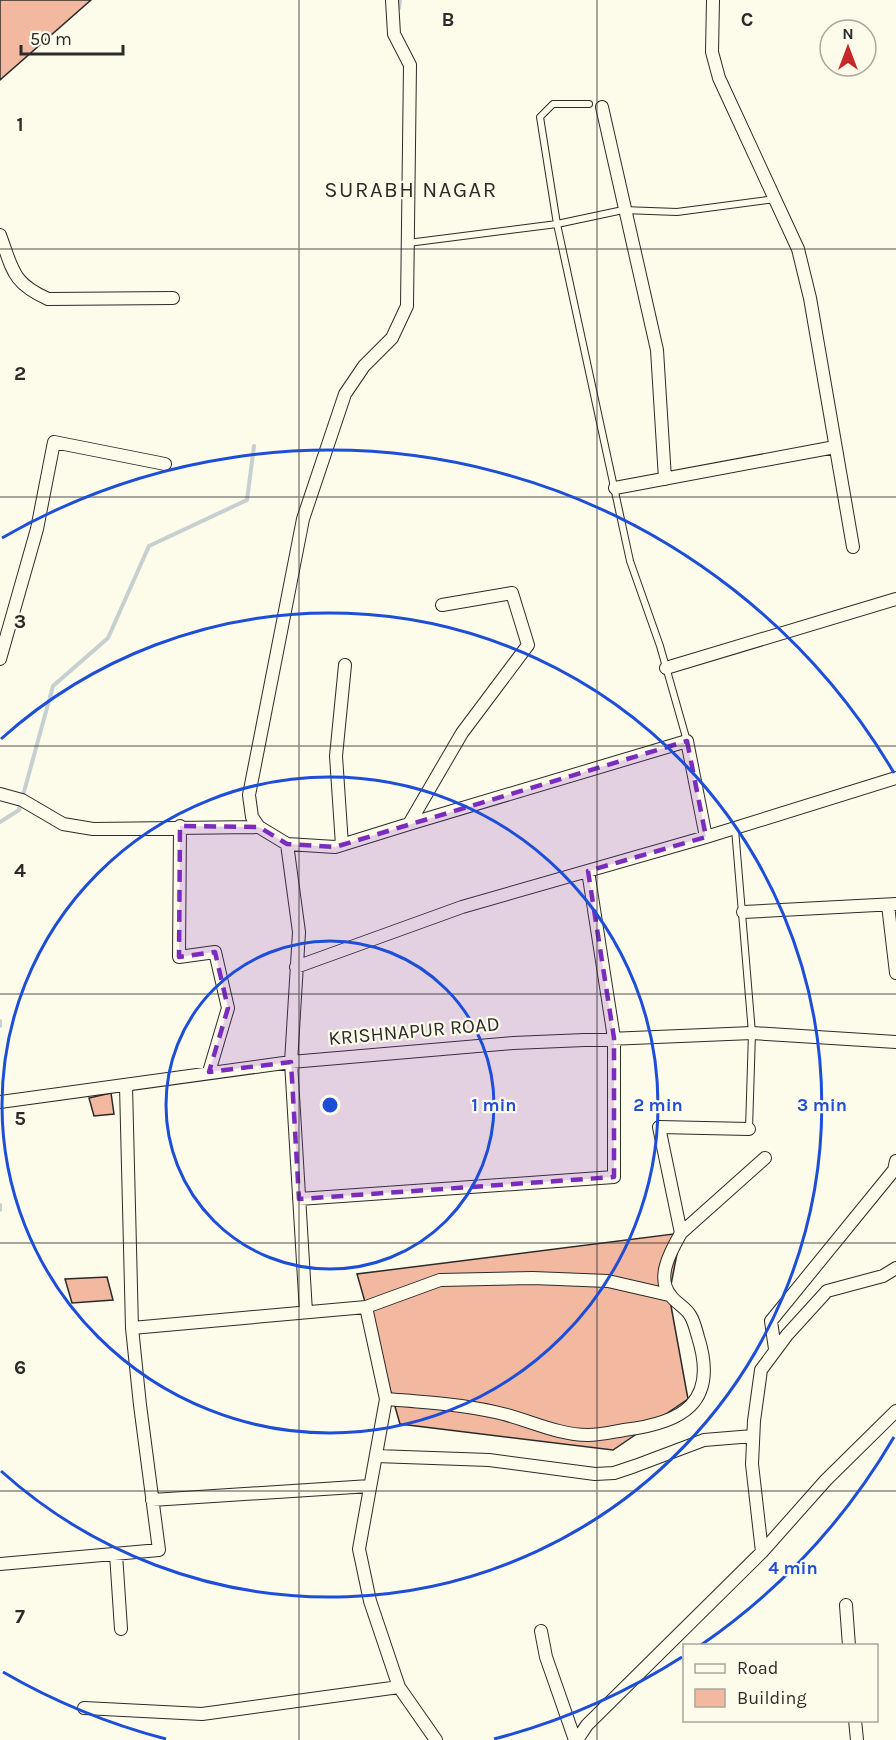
<svg xmlns="http://www.w3.org/2000/svg" width="896" height="1740" font-family="Karla,sans-serif">
<rect width="100%" height="100%" fill="#fdfbea"/>
<g fill="none" stroke-linecap="round" stroke-linejoin="round">
<path stroke="#c7d0d0" stroke-width="4" d="M399,8L400,0
M0,822L19,810L53,686L108,638L149,546L247,500L254,446
M0,1021V1026
M0,1205V1210"/>
</g>
<path fill="#f2b8a0" stroke="#2b2b2b" stroke-width="1.5" d="M0,0H91L0,80Z
M111,1093L114,1114L94,1116L89,1098Z
M681,1233L669,1295L688,1399L613,1450L400,1424L357,1274Z
M107,1277L113,1300L72,1303L65,1279Z"/>
<g fill="none" stroke-linecap="round" stroke-linejoin="round">
<g stroke="#2b2b2b" stroke-width="8">
<path id="service" d="M589,104H553L540,117L557,224L630,561L660,646L687,741
M408,243L557,224L623,210L677,212L775,199
M735,829L752,1033L749,1129"/>
</g>
<g stroke="#2b2b2b" stroke-width="14">
<path id="minor" d="M392,0L394,34L410,65L407,306L392,338L364,366L345,394L303,519L249,795L252,817L259,827L287,844L335,847L409,824L462,733L528,645L512,593L442,605
M713,0L712,52L719,78L798,249L810,298L853,547
M602,107L657,350L665,479
M0,235C13,270 12,283 48,299L173,298
M615,488L835,447
M0,659L37,529L54,442L165,464
M666,668L896,599
M0,794L22,800L63,824L93,829L259,827
M409,824L687,741L706,837
M180,826L179,957L215,952L228,1008L209,1072
M287,844L299,932L291,1062L306,1312
M342,845L336,756L345,665
M888,905L896,973
M743,912L896,904
M296,967L462,907L706,837L896,778
M0,1102L291,1062L513,1043L752,1033L896,1042
M299,1199L614,1177V1038L588,871
M681,1233L765,1158
M366,1307L386,1399L359,1549L370,1601L399,1687L436,1740
M132,1328L366,1307L440,1280L533,1278L608,1281L669,1295
M775,1349L771,1321L894,1170L896,1161
M386,1399C422,1402 459,1404 495,1412C525,1418 556,1435 588,1435C600,1435 612,1432 624,1430C682,1423 719,1403 698,1337C696,1330 694,1321 690,1315C686,1308 676,1303 671,1296C655,1278 671,1251 681,1233L659,1127L749,1129
M376,1456L489,1460L595,1474L614,1473L635,1466L704,1440L753,1436
M152,1500L370,1486
M762,1552L752,1464L754,1421L761,1370L787,1335L827,1291L883,1276L896,1268
M116,1554L121,1629
M0,1564L159,1550L140,1405L132,1328L126,1086
M846,1605L849,1646
M541,1631L546,1657L575,1740
M84,1708L202,1714L399,1687
M855,1720L857,1740
M577,1740L587,1725L762,1552L826,1480L896,1411"/>
</g>
<use href="#service" stroke="#fdfbea" stroke-width="6"/>
<use href="#minor" stroke="#fdfbea" stroke-width="12"/>
</g>
<path fill="#7b2cbf" fill-opacity="0.2" stroke="#7b2cbf" stroke-width="4.5" stroke-dasharray="12 8" stroke-linejoin="round" d="M687,741L706,837L588,871L614,1038V1177L299,1199L291,1062L209,1072L228,1008L215,952L179,957L180,826L259,827L287,844L335,847Z"/>
<path fill="none" stroke="#2b2b2b" stroke-width="1.5" stroke-opacity="0.55" d="M299,0V1740M597,0V1740M0,249H896M0,497H896M0,746H896M0,994H896M0,1243H896M0,1491H896"/>
<g fill="none" stroke="#1d4ed8" stroke-width="3">
<circle cx="330" cy="1105" r="164"/>
<circle cx="330" cy="1105" r="328"/>
<path d="M1 739A492 492 0 1 1 1 1471"/>
<path d="M894 1437A655 655 0 0 1 701 1645M682 1657A655 655 0 0 1 494 1739M166 1739A655 655 0 0 1 3 1672M2 538A655 655 0 0 1 894 773"/>
</g>
<g text-anchor="middle" dominant-baseline="central" stroke-width="4.5" stroke-linejoin="round" paint-order="stroke">
<g font-size="20" fill="#2b2b2b" stroke="#fdfbea">
<text transform="translate(414 1031) rotate(-5)">KRISHNAPUR ROAD</text>
</g>
<g font-size="22" letter-spacing="1.5" fill="#2b2b2b" stroke="#fdfbea">
<text x="411" y="190">SURABH NAGAR</text>
</g>
</g>
<g font-size="20" text-anchor="middle" font-weight="bold" fill="#2b2b2b" stroke="#fdfbea" stroke-width="4.5" stroke-linejoin="round" paint-order="stroke">
<text x="448" y="26">B</text>
<text x="747" y="26">C</text>
<text x="20" y="131">1</text>
<text x="20" y="380">2</text>
<text x="20" y="628">3</text>
<text x="20" y="877">4</text>
<text x="20" y="1125">5</text>
<text x="20" y="1374">6</text>
<text x="20" y="1623">7</text>
</g>
<circle cx="330" cy="1105" r="9" fill="#1d4ed8" stroke="#fdfbea" stroke-width="3"/>
<g font-size="18" text-anchor="middle" font-weight="bold" fill="#1d4ed8" stroke="#fdfbea" stroke-width="4.5" stroke-linejoin="round" paint-order="stroke">
<text x="494" y="1111">1 min</text>
<text x="658" y="1111">2 min</text>
<text x="822" y="1111">3 min</text>
<text x="793" y="1574">4 min</text>
</g>
<rect x="683" y="1644" width="195" height="78" fill="#fdfbea" stroke="#a9a89e" stroke-width="1.5"/>
<rect x="695" y="1664" width="30" height="9" fill="#fdfbea" stroke="#a9a89e" stroke-width="1.5"/>
<text x="737" y="1674" font-size="18" fill="#2b2b2b">Road</text>
<rect x="695" y="1689" width="30" height="18" fill="#f2b8a0" stroke="#a9a89e" stroke-width="1.5"/>
<text x="737" y="1704" font-size="18" fill="#2b2b2b">Building</text>
<g transform="translate(848 48)"><circle r="28" fill="#fdfbea" stroke="#a9a89e" stroke-width="1.5"/>
<path d="M0-4.5L10 22L0 15L-10 22Z" fill="#c62828"/>
<text y="-9" font-size="16" font-weight="bold" text-anchor="middle" fill="#2b2b2b">N</text>
</g>
<path d="M21 45v9h102v-9" fill="none" stroke="#2b2b2b" stroke-width="3"/>
<text x="30" y="45" font-size="18" fill="#2b2b2b" stroke="#fdfbea" stroke-width="4.5" paint-order="stroke">50 m</text>
</svg>
